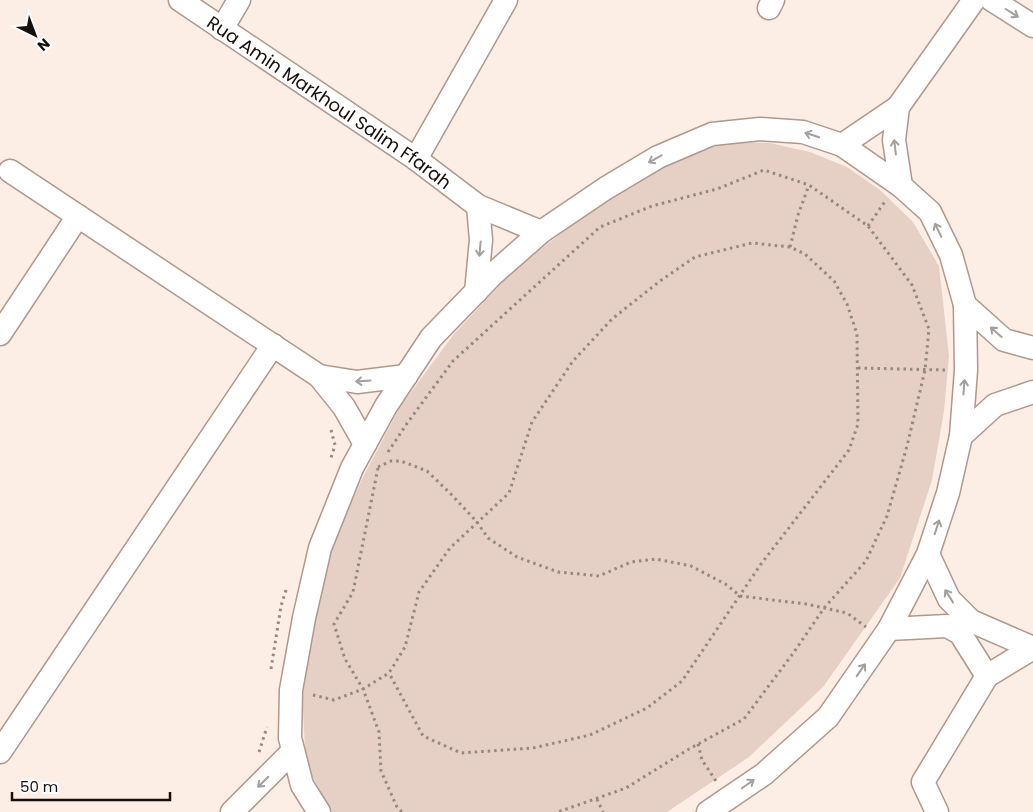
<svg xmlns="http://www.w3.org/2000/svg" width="1033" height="812" font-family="Poppins,sans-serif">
<rect width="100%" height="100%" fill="#fcede5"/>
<path fill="#e6cfc4" d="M726,142L770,143L810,152L847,167L880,190L913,222L939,266L949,356L944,411L932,480L900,578L823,687L749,757L667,812H332L306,765L302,693L311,632L328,552L362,479L400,407L454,334L515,269L581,218L656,169Z"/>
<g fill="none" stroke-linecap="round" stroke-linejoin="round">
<g stroke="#af988c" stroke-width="25">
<g id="minor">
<path id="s1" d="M180,0L416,159L478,206L541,232"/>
<path d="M992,0L1033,26"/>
<path d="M769,8L773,0"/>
<path d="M222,29L239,0"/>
<path d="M898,107L894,140L901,186"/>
<path d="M842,145L898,107L974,0"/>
<path d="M416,159L506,0"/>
<path d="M10,171L319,376L344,407L365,444"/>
<path d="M476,292L481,240L478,206"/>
<path d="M965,305L1004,340L1033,348"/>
<path d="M0,334L78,216"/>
<path d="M319,376L357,382L406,376"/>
<path d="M961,436L995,405L1033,392"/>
<path d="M928,554L949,599L971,621L1033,648"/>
<path d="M889,629L947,626L960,633L987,676"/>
<path d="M0,752L273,345"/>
<path d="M232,812L293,751"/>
<path d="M319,812L302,785L290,738L291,690L304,618L320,548L352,468L386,406L431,338L492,275L541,232L606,188L658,157L712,134L760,129L803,132L842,145L901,186L930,212L951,255L965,305L966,370L961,436L948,493L928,554L889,629L828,717L764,774L708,812"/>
<path d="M937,812L923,782L987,676L1033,648"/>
</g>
</g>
<path stroke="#948882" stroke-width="3" stroke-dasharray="2.5 4" stroke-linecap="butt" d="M868,226L886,200
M790,247L798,215L809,185
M858,368L945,370
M331,430L335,445L331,458
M388,452L408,422L453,361L600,227L652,206L717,189L764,170L809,185L868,226L912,285L929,329L925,370L907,446L887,516L866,561L824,608L794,652L744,719L689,749L626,788L558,812
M378,467L391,461H401L427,471L450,493L477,522L488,538L517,557L558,572L599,576L631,562L656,559L691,566L727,585L740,596L806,604L847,613L866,627
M378,468L353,592L334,624L345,659L363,689L379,732L381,771L397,807L402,812
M271,669L281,606L287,587
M313,695L334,700L363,689L389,673L405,647L419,592L450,548L509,493L532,422L573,361L612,319L660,281L695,257L752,243L790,247L805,254L834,281L847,304L857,334L858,424L849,450L761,564L682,681L647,708L590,735L533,748L461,753L423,736L389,673
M698,744L702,760L716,781
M259,752L267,727
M597,799L603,812"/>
<use href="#minor" stroke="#fff" stroke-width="22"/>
</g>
<defs><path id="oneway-shaft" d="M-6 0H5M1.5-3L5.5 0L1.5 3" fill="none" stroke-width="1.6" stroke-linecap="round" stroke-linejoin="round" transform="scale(1.25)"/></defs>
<g stroke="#a29f9d">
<use href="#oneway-shaft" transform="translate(1012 13) rotate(32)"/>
<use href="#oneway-shaft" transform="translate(812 135) rotate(-162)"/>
<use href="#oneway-shaft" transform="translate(895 147) rotate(-97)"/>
<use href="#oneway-shaft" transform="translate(655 159) rotate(151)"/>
<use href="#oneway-shaft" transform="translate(938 230) rotate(-116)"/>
<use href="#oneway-shaft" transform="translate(480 249) rotate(95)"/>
<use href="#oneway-shaft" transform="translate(996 332) rotate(-139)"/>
<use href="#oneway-shaft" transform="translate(363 381) rotate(176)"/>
<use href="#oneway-shaft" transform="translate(964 387) rotate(-86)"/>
<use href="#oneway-shaft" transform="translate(937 527) rotate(-72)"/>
<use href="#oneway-shaft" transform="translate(949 596) rotate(-122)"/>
<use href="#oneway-shaft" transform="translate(861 670) rotate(-55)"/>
<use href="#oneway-shaft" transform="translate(263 782) rotate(135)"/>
<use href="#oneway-shaft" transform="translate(748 784) rotate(-35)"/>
</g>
<g text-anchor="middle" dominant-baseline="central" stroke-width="5" stroke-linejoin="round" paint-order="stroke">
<g font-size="18" fill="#170f0b" stroke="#fdfdfd">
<text stroke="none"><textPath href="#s1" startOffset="181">Rua Amin Markhoul Salim Ffarah</textPath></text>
</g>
</g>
<g transform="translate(35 35) rotate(138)" stroke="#fdfdfd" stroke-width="4" paint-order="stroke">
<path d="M0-4L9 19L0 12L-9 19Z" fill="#170f0b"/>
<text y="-8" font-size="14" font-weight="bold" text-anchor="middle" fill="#170f0b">N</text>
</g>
<path d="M12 792v8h158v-8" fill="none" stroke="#170f0b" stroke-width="2.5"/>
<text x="20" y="792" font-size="15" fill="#170f0b" stroke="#fdfdfd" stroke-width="4" paint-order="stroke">50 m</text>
</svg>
